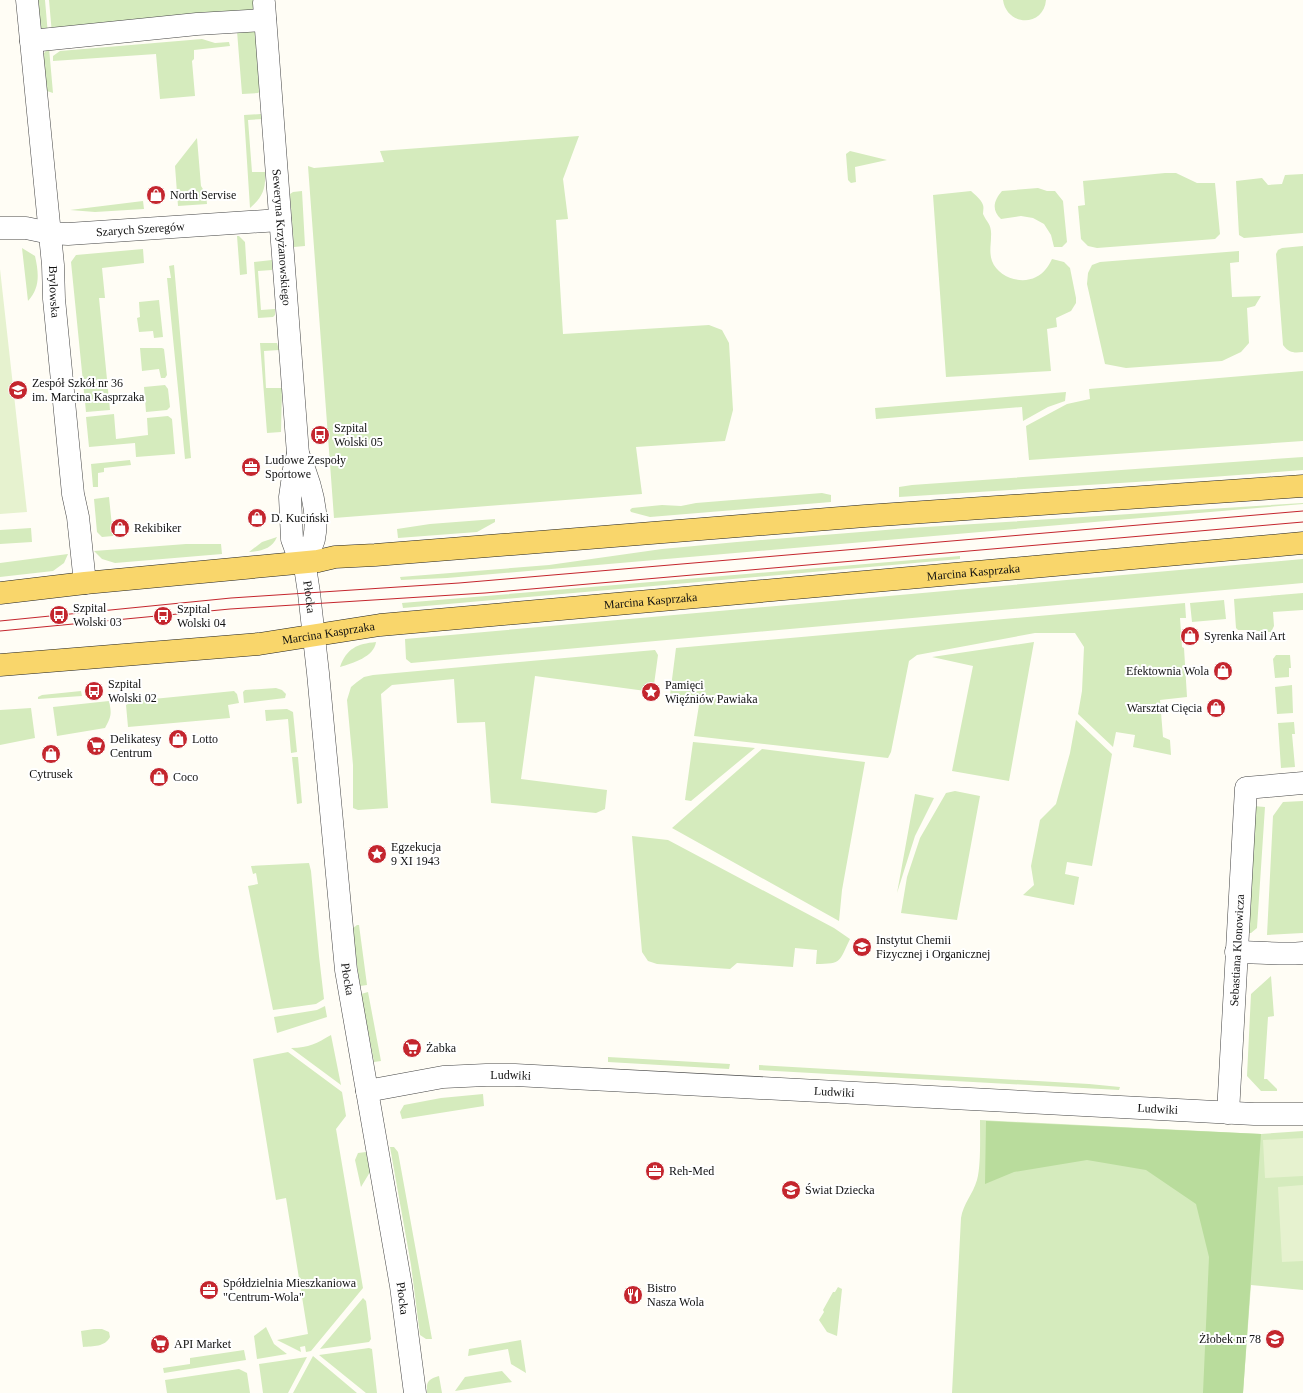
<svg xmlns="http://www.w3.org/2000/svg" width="1303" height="1393" font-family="'Times New Roman',serif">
<rect width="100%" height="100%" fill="#fffdf5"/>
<path fill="#d5ebbd" d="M38,0H45L48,35L41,30L40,28Z
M49,0H270L254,11L52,34Z
M1003,0H1046C1044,27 1007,27 1003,0Z
M249,30L255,32L261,90L258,93L242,94L237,31Z
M202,39L215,43L229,42L230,46L194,50V59L192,61L195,96L160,99L156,54L53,61V56L60,51Z
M49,48L53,93L47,91L43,54Z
M261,114L263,119L248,120L252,172H265C266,188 263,197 250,208L244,115Z
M579,136L563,179L568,219L556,220L563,334L709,325L722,330L729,343L733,410L725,441L636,447L642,494L334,518L308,166L314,168L384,162L380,151Z
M197,138L201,186L206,194L207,204L178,206L175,166Z
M850,151L887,160L855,167L856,182L851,183L848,180L846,154Z
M1165,173H1176L1197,183H1215L1220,234L1215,239L1097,248L1088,246L1081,239L1078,206L1085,205L1083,181Z
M1303,174V233L1244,238L1239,235L1236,181L1262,178L1268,185L1282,184L1285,175Z
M1038,188L1047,191H1055L1063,201L1067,242L1062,247H1054L1051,235L1044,224L1033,218L1021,216L1001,219C991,210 994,200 1002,191Z
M302,191L305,246L294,247L290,194L293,192Z
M971,191C975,195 981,199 983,205C984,208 983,211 983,214C987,223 992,224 991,237C991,245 989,252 992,261C998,277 1021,285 1036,277C1044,273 1048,267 1052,259L1064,262L1070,268L1076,298V303L1071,311L1056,318L1057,327L1047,329L1051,371L946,377L933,195Z
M143,201L144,209L95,212L70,210Z
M237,236H239L245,242L247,274L240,275Z
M1303,246V352C1294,353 1289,353 1283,345L1276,254L1278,250L1282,248Z
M22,248L35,256C39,274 40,288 28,301Z
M143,249L144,263L102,268L105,298H99L110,410L86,412L71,262L76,255Z
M1239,251V262L1230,263L1232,297L1261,296L1255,306L1247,308L1249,343L1241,352L1222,361L1126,368L1105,364L1087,284L1088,273L1092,265L1100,262Z
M272,260V270L258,271L261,310L275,309V315L273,317L258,318L254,262Z
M174,265L191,458L185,459L167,278H171L169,266Z
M159,300L163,337L154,338L153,331L139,332L137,318L140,317L139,302Z
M260,343H277L279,350L264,351L266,388H282L281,432L267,433Z
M140,348H162L164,349L167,375L165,378H161L159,369L142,371Z
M1303,371V441L1029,460L1026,426L1067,404L1090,399L1089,389Z
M165,385L168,389L170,407L167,410L146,412L144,387Z
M1066,392L1065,401L1048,407L1023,421L1022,407L876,419L875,408Z
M114,414L116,439L148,435L147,418L168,416L172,419L175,454L136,457L135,443L89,447L86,417Z
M1303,457V470C1168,481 1034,488 899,497V487L912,485Z
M130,460L131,465L104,468V472L98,473V487H93L91,464Z
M822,493L831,495V502L650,517L631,512L630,510L632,508L662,505L681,506L696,503Z
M109,497L113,536L102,537L97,532L94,499Z
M1303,503V504L447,578L401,580L400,577L549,565L662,549L737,542L910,528Z
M495,519V522L477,532L398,538L397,529L430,524Z
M31,528L32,542L0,544V530Z
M277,537C272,549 261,551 249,552L262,542Z
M186,544H221L222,554L115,563L102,559L94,551Z
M68,554L64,563L53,571L0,577V563Z
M960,556V559L403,608L402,603Z
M1303,559V583L411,663L406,659L405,639Z
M1303,593V610L1273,612L1274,626L1271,632H1262L1254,630H1238L1236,628L1234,599Z
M1224,600L1226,619L1192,622L1190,603Z
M1185,603L1186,618H1180L1182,647L1184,648L1187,697L1160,700L1163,737L1170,740L1171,755L1133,747L1135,735L1116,732L1113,747L1078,714L1082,691L1084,647L1075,633H1035L917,655L909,661L891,752L888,758L694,736L700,699L670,695L676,648Z
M376,642C374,657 353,663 340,667C347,648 357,644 376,642Z
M1034,642L1009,781L952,771L973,666L932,657Z
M655,650L658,655L653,692L535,676L521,779L607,790L605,809L596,813L491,803L485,722L457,723L454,679L392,685L381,694L388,808L358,810L353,808V765L347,700L351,687L357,682L364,677L373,675Z
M1276,655H1290L1291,668H1289V677L1275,678L1273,659Z
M1292,685L1293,713L1277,714L1275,687Z
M276,688L282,690L286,694L285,698L244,703L243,692L245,690Z
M81,691L82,696L38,699V697L42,695Z
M234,691L237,694L239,703L228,705L230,718L128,727L126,705L133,701Z
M109,701C112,714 111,717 105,728L57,736L53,707Z
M31,708L35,738L0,745V710Z
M287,709L293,712L297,752L291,753L288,719L266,721L265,710Z
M1076,720L1112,754L1092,866L1067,862L1065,874L1079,877L1074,905L1023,895L1034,885L1031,866L1040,820L1056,804L1070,753Z
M1294,722L1295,734H1292L1295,767L1281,768L1278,723Z
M693,742L755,748L691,801L685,800Z
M762,749L865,762L842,890L839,921L672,828Z
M292,757H298L302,803L297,804Z
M955,791L980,796L957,920L901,913L907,877L920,838L946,793Z
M915,794L934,798L915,836L897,893Z
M1303,801V933L1267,935L1273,816L1283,802Z
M1253,806L1265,807L1257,928L1251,933H1244Z
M632,836L668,840L834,928L850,939C839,961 843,964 816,964L817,950L795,948L793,967L737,963L730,969L657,964L648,961L642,952Z
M309,863L311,871L319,956L324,999L316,1004L273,1010L248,886L258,884L256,873L253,874L251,866Z
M357,925H359L367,985L360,986L352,929Z
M1271,976L1274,1016L1268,1017L1264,1079H1267L1277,1089V1091H1261L1247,1076L1251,994Z
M368,992L381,1061L374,1062L361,994Z
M325,1006L327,1017L277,1033L274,1017L317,1010Z
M331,1035L341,1085L291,1048C309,1048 317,1043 331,1035Z
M288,1052L342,1092L346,1116L336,1129L363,1288L311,1351L306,1352L305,1346L300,1347L301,1352L277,1340L308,1334L286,1198L276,1200L253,1059Z
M608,1057L730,1064L729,1069L608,1062Z
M759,1065L1089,1084L1120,1087L1119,1090L759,1070Z
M483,1094L484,1106L402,1119L400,1112L404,1105L441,1098Z
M980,1120L1261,1134L1303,1131V1290L1251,1285L1243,1393H952L961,1218C963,1204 973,1194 977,1180C981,1166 980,1137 980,1120Z
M390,1147H394L398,1152L432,1339H426L420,1335L411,1265Z
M366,1152L370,1172L361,1187L355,1160L358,1153Z
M838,1287L842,1289L837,1336L827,1332L819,1320L824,1312L823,1310L833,1292H835Z
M363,1298L366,1301L371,1339L369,1342L320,1349Z
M266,1327L274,1344L287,1354L257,1359L254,1336Z
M94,1329H102L109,1332L110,1337C105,1347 93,1346 83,1347L81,1331Z
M521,1340L526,1373L511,1364L508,1349L468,1356L469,1349Z
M369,1348L372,1349L377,1393H366L319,1355Z
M244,1350L246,1360L164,1373L163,1368L190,1364V1358Z
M313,1356L357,1393H293Z
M307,1357L288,1393H263L259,1364Z
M239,1369L247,1373L250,1393H167L165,1380Z
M502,1371L512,1382L455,1391L465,1377Z
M439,1376L442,1393H427C426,1382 428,1379 439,1376Z"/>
<path fill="#b9dc9c" d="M986,1121L1261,1134L1243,1393H1203L1209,1257L1196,1204L1146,1170L1087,1160L1014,1172L985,1184Z"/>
<path fill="#e6f2cf" d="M0,269L27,512L0,514Z
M1303,1138V1176L1265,1178L1263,1140Z
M1303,1185V1261L1282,1262L1278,1187Z"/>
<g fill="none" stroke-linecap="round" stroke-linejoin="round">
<g stroke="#444" stroke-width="23">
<g id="minor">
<path id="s1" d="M27,0L53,265L54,299L73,494L78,517L85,583"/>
<path id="s2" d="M264,3L298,454L294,469L290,497L292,539L296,550L304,560L309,593L318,673L346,970L401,1286L415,1393"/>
<path d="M31,41L197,24L265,20"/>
<path id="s3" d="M0,228H26L50,233L68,234L280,220"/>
<path d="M298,454C309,479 320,511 314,539C312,547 306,554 304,562"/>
<path d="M1236,952C1258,952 1281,955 1303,953"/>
<path id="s4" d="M367,1091L443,1077L486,1075H515L1254,1114H1303"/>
<path id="s5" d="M1228,1113L1246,788L1303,783"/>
</g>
</g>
<g stroke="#222" stroke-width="23">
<g id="major">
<path d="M0,593L85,583L318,561L335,557L375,555L865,516L1303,486"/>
<path id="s6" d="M0,665L259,644L380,625L1303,543"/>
</g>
</g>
<use href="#minor" stroke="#fff" stroke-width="22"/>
<use href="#major" stroke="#f9d66b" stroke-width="22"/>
<path stroke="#c4262e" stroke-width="1" d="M0,621L231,598L459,583L1303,511
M0,631L230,609L485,593L1303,522"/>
</g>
<defs>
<g id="shop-disc" transform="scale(1)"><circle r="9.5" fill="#c4262e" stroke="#fff"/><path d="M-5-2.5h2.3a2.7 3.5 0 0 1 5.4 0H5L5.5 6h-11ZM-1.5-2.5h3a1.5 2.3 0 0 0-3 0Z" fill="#fff"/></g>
<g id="school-disc" transform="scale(1)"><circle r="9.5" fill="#c4262e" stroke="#fff"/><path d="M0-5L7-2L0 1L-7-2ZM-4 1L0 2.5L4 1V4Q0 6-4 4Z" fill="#fff"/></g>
<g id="bus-disc" transform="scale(1)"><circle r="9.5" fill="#c4262e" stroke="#fff"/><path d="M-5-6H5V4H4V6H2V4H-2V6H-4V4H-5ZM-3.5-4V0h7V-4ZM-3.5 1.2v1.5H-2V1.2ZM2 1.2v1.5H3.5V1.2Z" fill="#fff"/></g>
<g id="office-disc" transform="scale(1)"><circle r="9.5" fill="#c4262e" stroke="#fff"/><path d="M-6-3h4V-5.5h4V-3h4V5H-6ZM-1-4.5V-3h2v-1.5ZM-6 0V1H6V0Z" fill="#fff"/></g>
<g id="sight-disc" transform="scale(1)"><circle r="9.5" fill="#c4262e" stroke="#fff"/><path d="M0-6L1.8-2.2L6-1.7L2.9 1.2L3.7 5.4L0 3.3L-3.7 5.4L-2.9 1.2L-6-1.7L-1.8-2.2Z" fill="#fff"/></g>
<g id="supermarket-disc" transform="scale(1)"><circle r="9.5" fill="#c4262e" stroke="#fff"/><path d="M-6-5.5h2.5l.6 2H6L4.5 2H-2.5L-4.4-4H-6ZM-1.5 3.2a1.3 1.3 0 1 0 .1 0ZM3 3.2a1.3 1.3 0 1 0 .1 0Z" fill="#fff"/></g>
<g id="university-disc" transform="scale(1)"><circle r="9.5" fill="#c4262e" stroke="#fff"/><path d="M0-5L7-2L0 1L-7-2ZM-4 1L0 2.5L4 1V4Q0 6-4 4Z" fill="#fff"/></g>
<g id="restaurant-disc" transform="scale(1)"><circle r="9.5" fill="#c4262e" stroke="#fff"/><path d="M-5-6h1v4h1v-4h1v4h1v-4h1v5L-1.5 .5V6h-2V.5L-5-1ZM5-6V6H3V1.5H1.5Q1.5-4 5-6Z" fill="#fff"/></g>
</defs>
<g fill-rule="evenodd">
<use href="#shop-disc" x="156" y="195"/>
<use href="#school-disc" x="18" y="390"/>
<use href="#bus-disc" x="320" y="435"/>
<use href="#office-disc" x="251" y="467"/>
<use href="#shop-disc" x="257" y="518"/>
<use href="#shop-disc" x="120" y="528"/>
<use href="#bus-disc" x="59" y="615"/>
<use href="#bus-disc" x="163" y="616"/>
<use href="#shop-disc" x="1190" y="636"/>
<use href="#shop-disc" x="1223" y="671"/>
<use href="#bus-disc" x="94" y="691"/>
<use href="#sight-disc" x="651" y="692"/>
<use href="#shop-disc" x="1216" y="708"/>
<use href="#shop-disc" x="178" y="739"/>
<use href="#supermarket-disc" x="96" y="746"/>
<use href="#shop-disc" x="51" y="754"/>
<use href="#shop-disc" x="159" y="777"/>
<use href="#sight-disc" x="377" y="854"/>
<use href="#university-disc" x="862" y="947"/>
<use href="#supermarket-disc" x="412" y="1048"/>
<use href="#office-disc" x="655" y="1171"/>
<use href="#school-disc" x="791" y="1190"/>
<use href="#office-disc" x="209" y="1290"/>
<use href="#restaurant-disc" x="633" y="1295"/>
<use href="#school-disc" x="1275" y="1339"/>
<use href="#supermarket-disc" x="160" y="1344"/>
</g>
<g text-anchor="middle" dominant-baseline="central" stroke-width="4" stroke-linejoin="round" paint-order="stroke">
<g font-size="12" fill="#111" stroke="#fff" text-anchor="start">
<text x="170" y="195">North Servise</text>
<text x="32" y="383">Zespół Szkół nr 36<tspan x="32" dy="14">im. Marcina Kasprzaka</tspan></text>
<text x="334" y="428">Szpital<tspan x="334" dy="14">Wolski 05</tspan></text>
<text x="265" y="460">Ludowe Zespoły<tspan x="265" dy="14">Sportowe</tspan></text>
<text x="271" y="518">D. Kuciński</text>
<text x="134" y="528">Rekibiker</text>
<text x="73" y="608">Szpital<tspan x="73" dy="14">Wolski 03</tspan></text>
<text x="177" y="609">Szpital<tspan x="177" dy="14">Wolski 04</tspan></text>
<text x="1204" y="636">Syrenka Nail Art</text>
<text x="1209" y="671" text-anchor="end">Efektownia Wola</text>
<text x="108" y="684">Szpital<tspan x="108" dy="14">Wolski 02</tspan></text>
<text x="665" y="685">Pamięci<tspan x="665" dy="14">Więźniów Pawiaka</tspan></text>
<text x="1202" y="708" text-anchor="end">Warsztat Cięcia</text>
<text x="110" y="739">Delikatesy<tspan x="110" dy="14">Centrum</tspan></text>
<text x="192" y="739">Lotto</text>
<text x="51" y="774" text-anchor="middle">Cytrusek</text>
<text x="173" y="777">Coco</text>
<text x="391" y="847">Egzekucja<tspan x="391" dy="14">9 XI 1943</tspan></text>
<text x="876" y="940">Instytut Chemii<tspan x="876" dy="14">Fizycznej i Organicznej</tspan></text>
<text x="426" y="1048">Żabka</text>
<text x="669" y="1171">Reh-Med</text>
<text x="805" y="1190">Świat Dziecka</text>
<text x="223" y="1283">Spółdzielnia Mieszkaniowa<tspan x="223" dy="14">"Centrum-Wola"</tspan></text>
<text x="647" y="1288">Bistro<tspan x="647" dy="14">Nasza Wola</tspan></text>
<text x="1261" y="1339" text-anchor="end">Żłobek nr 78</text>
<text x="174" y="1344">API Market</text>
</g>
<g font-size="12" fill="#111" stroke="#fff">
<text stroke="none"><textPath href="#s3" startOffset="141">Szarych Szeregów</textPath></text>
<text stroke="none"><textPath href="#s2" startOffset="235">Seweryna Krzyżanowskiego</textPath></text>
<text stroke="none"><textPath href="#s1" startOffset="293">Brylowska</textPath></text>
<text stroke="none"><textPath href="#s6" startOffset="978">Marcina Kasprzaka</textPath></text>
<text stroke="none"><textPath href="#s2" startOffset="600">Płocka</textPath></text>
<text stroke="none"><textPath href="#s6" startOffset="654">Marcina Kasprzaka</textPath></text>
<text stroke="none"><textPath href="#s6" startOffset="330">Marcina Kasprzaka</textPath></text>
<text stroke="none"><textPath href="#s5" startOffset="163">Sebastiana Klonowicza</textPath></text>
<text stroke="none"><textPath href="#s2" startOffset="984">Płocka</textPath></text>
<text stroke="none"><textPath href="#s4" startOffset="145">Ludwiki</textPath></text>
<text stroke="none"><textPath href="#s4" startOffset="469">Ludwiki</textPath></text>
<text stroke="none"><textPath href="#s4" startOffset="793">Ludwiki</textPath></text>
<text stroke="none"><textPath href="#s2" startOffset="1308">Płocka</textPath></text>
</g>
</g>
</svg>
